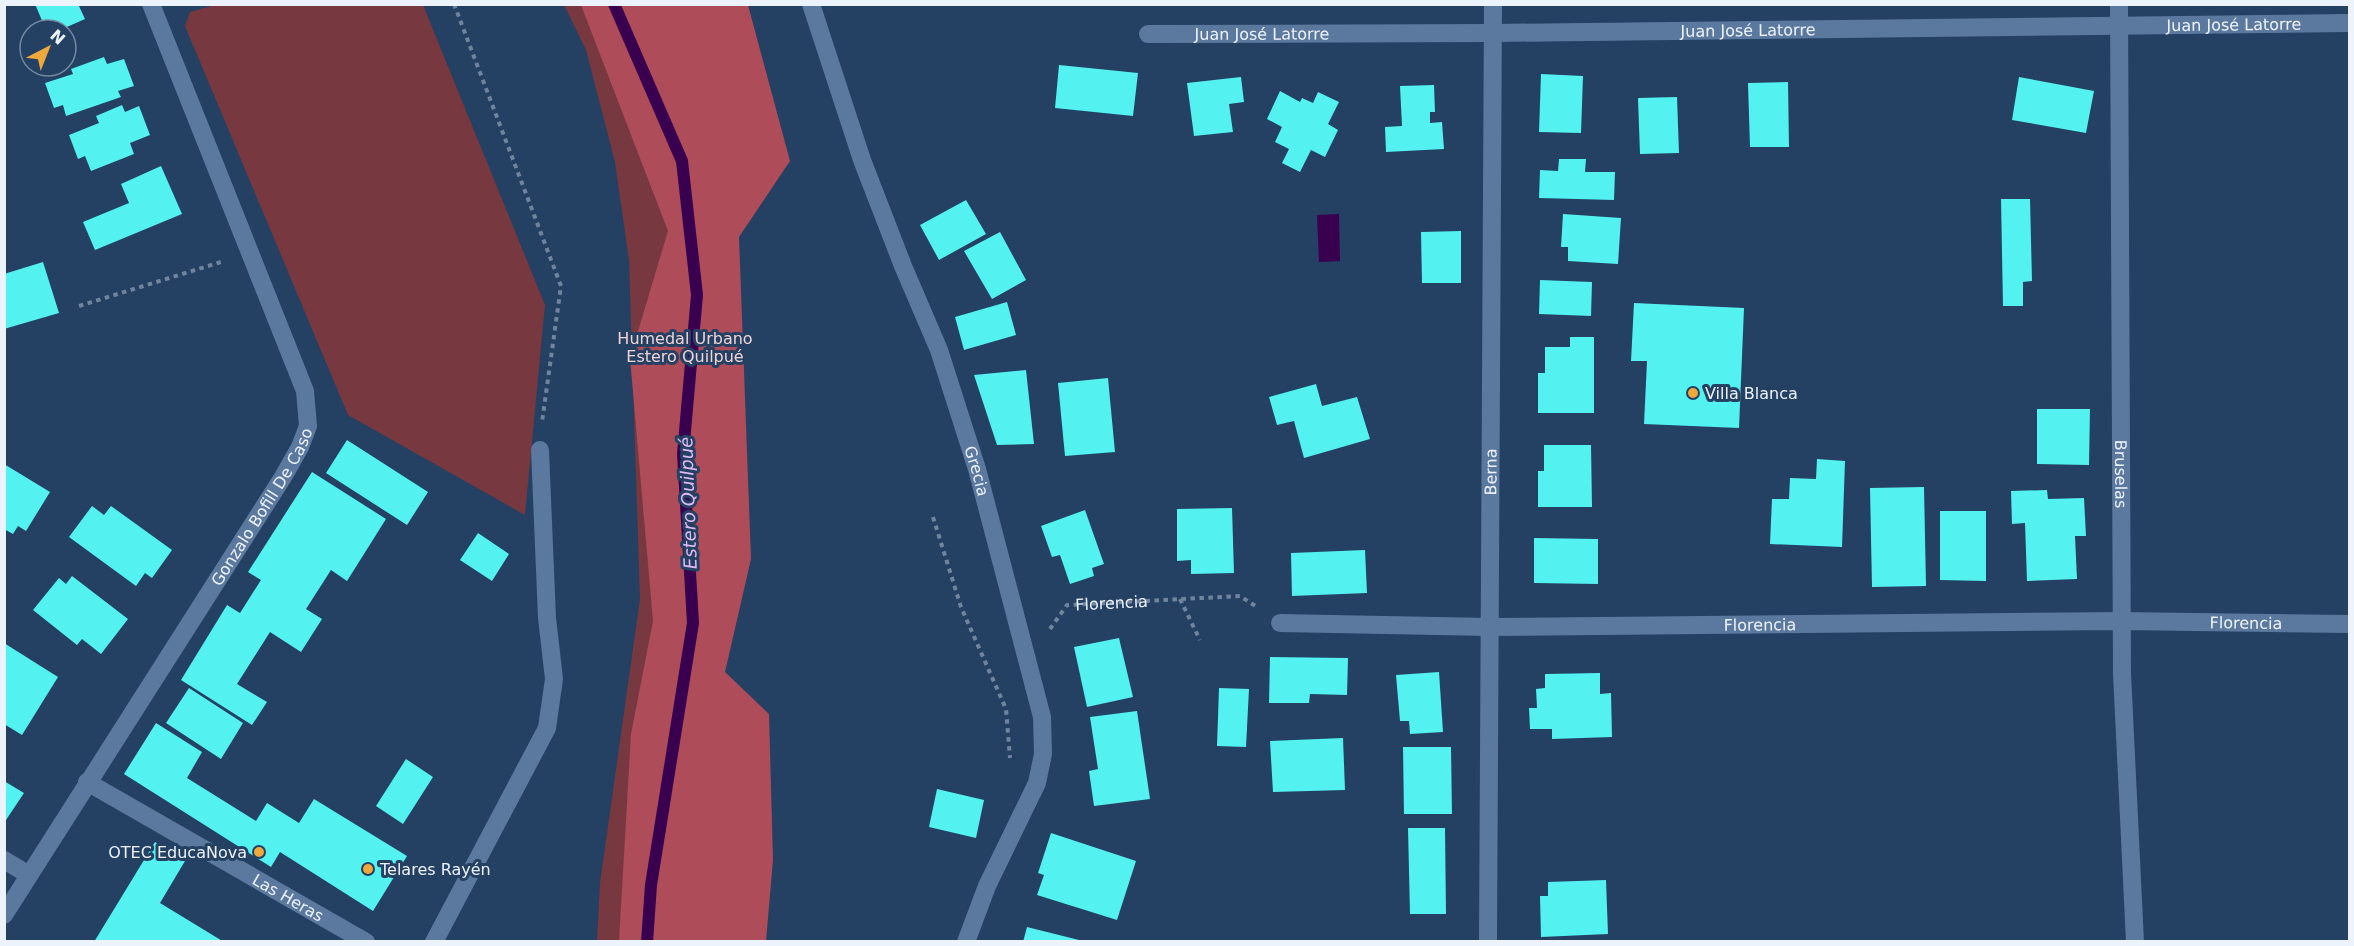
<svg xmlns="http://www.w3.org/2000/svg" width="2354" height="946" font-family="'DejaVu Sans',sans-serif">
<rect width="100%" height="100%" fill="#244062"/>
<path fill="#783840" d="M215,5H423L545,305L525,515L348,415L185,26L190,12Z
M564,5H668L687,941H597L600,883L640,599L629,260L615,162L586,50Z"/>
<path fill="#af4c5a" d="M581,5H748L790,161L739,237L751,559L725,672L769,714L773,860L766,941H619L631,734L653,621L630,358L668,231Z"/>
<path fill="#3a0050" d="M1339,214L1340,261L1319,262L1317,215Z"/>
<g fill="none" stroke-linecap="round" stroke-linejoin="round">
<path stroke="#3a0050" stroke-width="12" d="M614,4L682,161L697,295L683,454L693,623L651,885L647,942"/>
</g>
<path fill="#53f2f0" d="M35,4H78L85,19L60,30H46Z
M104,57L107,64L124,59L134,86L118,91L121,97L66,116L63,105L54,108L45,83L73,74L71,69Z
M1059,65L1138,73L1133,116L1055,108Z
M1541,74L1583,76L1581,133L1539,132Z
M1241,77L1244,102L1229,104L1233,132L1194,136L1187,83Z
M2019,77L2094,91L2086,133L2012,120Z
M1788,82L1789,147H1750L1748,83Z
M1434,85L1435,112H1430V123L1442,122L1444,149L1386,152L1385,127L1402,126L1400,86Z
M1280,91L1300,102L1302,98L1313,103L1318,92L1339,102L1328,124L1338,130L1325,157L1311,150L1300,172L1282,163L1289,149L1275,142L1282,127L1267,119Z
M1677,97L1679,153L1640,154L1638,98Z
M122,105L125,112L139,106L150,135L130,143L134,154L91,171L85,156L78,159L69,135L99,123L96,116Z
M1559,159H1586L1585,172H1615L1614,200L1539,198L1540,170L1558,171Z
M161,166L182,214L95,250L83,222L129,203L121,184Z
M2001,199H2030L2032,281L2023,282V306H2003Z
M966,200L986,234L939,260L920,225Z
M1563,214L1621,218L1618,264L1568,261V247H1561Z
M1461,231V283H1422L1421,232Z
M1000,232L1026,280L992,299L964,251Z
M43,262L59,313L4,329V274Z
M1540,280L1592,282L1591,316L1539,314Z
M1007,302L1016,335L964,350L955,317Z
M1634,303L1744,308L1739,428L1644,424L1647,361H1631Z
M1570,337H1594V413H1538V373H1545V347H1570Z
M1026,370L1034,444L997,445L974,375Z
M1108,378L1115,452L1065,456L1058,383Z
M1316,384L1322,406L1357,397L1370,439L1304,458L1294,421L1277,425L1269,397Z
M2037,409H2090L2089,465L2037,464Z
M347,440L428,492L407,525L326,473Z
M1544,445H1591L1592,507H1538V471H1544Z
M1817,459L1845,461L1842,547L1770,544L1772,499H1789L1790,478L1816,479Z
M4,464L50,492L26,531L18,526L13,534L4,529Z
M312,472L386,519L347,581L331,570L306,609L322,619L301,652L270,632L237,684L267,702L252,725L181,680L227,605L240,613L261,580L248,572Z
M1924,487L1926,586L1872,587L1870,488Z
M2047,490L2048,499L2084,498L2086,536H2075L2077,579L2027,581L2025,523L2012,524L2011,491Z
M92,506L104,515L111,506L172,550L152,578L145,573L136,586L69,537Z
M1232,508L1234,573L1191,574V560L1177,561V509Z
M1085,510L1104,564L1092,568L1094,576L1070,584L1060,555L1052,557L1041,526Z
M1940,511H1986V581L1940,580Z
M478,533L509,554L492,581L460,560Z
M1534,538L1598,539V584L1534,583Z
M1365,550L1367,593L1292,596L1291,553Z
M72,576L128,619L101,654L82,639L77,645L33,610L59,578L66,584Z
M1119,638L1133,697L1087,707L1074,647Z
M4,643L58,677L22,735L4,724Z
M1270,657L1348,658L1347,695L1310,694L1309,703H1269Z
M1439,672L1443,732L1410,734L1409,721H1400L1396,675Z
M1600,673V694L1611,693L1612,737L1552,739V729H1530L1529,708H1537L1536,689L1545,688V674Z
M189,688L243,723L221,759L166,723Z
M1219,688L1249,689L1246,747L1217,746Z
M1137,711L1150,799L1094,806L1089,771L1098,769L1090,717Z
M156,723L202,752L187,778L256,821L267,803L299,823L314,799L407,856L373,911L280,852L271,867L124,774Z
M1343,738L1345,790L1273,792L1270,741Z
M1403,747H1451L1452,814H1404Z
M406,759L433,777L403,824L376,806Z
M4,781L24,793L4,823Z
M937,789L984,800L976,838L929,827Z
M1408,828H1445L1446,914H1410Z
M1051,833L1136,861L1117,920L1037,895L1044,875L1038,873Z
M155,842L185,861L160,903L224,942H94Z
M1606,880L1608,934L1541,937L1540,896H1548V882Z
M1027,927L1083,941L1082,942H1023Z"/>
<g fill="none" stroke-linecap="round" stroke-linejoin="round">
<g stroke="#71849d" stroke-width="4" stroke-dasharray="4.5 4.5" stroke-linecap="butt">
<path d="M454,4L561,286L542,422"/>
<path d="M79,306L224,261"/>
<path d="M933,517L961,607L1006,709L1010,758"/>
<path d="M1180,599L1200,640"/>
<path id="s1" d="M1050,629L1067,605L1240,596L1257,607"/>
</g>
<g stroke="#5b799e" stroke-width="18">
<path id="s2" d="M811,4L862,160L903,266L939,350L977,469L1042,717L1043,754L1037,783L987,886L966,942"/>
<path id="s3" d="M2119,4L2122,673L2135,942"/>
<path id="s4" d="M1148,34L1493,33L2350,23"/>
<path id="s5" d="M1280,623L1489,627L2121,621L2350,624"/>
<path id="s6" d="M87,782L366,942"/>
<path d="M4,860L29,875"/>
<path id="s7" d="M4,915L283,477L300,447L308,426L305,391L151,4"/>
<path d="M434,942L547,728L554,679L547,618L540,450"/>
<path id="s8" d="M1488,942L1493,4"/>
</g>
</g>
<g fill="#eea83c" stroke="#244062" stroke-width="2">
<circle cx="1693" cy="393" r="6"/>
<circle cx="259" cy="852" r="6"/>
<circle cx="368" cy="869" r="6"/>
</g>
<g text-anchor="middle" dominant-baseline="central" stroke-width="6" stroke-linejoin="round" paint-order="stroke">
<g font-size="16" fill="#edf3fc" stroke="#244062">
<text stroke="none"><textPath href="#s4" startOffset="1086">Juan José Latorre</textPath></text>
<text stroke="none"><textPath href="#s4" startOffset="600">Juan José Latorre</textPath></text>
<text stroke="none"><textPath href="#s4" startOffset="114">Juan José Latorre</textPath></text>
<text stroke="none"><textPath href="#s2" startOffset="496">Grecia</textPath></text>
<text stroke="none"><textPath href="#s8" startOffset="470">Berna</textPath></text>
<text stroke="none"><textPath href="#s3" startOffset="470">Bruselas</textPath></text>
<text stroke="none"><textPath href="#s7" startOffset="483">Gonzalo Bofill De Caso</textPath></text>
<text stroke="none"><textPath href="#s1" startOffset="74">Florencia</textPath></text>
<text stroke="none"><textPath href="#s5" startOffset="966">Florencia</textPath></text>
<text stroke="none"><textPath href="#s5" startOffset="480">Florencia</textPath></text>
<text stroke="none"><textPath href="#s6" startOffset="232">Las Heras</textPath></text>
</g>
<g font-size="16" fill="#f0d3d5" stroke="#244062">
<text x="685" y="338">Humedal Urbano<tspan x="685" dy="18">Estero Quilpué</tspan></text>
</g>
<g font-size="16" fill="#edf3fc" stroke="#244062" text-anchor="start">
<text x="1705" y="393">Villa Blanca</text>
<text x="247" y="852" text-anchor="end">OTEC EducaNova</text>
<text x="380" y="869">Telares Rayén</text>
</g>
<g font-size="18" font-style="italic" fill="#e3baf9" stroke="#244062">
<text transform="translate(688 503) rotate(-92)">Estero Quilpué</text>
</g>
</g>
<rect width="2354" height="946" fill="none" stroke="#edf3fc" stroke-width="12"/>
<g transform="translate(48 48) rotate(42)"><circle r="28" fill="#244062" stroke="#7488a0" stroke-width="1.5"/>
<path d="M0-4.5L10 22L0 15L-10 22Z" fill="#eea83c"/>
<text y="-9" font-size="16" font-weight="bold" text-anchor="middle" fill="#edf3fc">N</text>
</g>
</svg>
